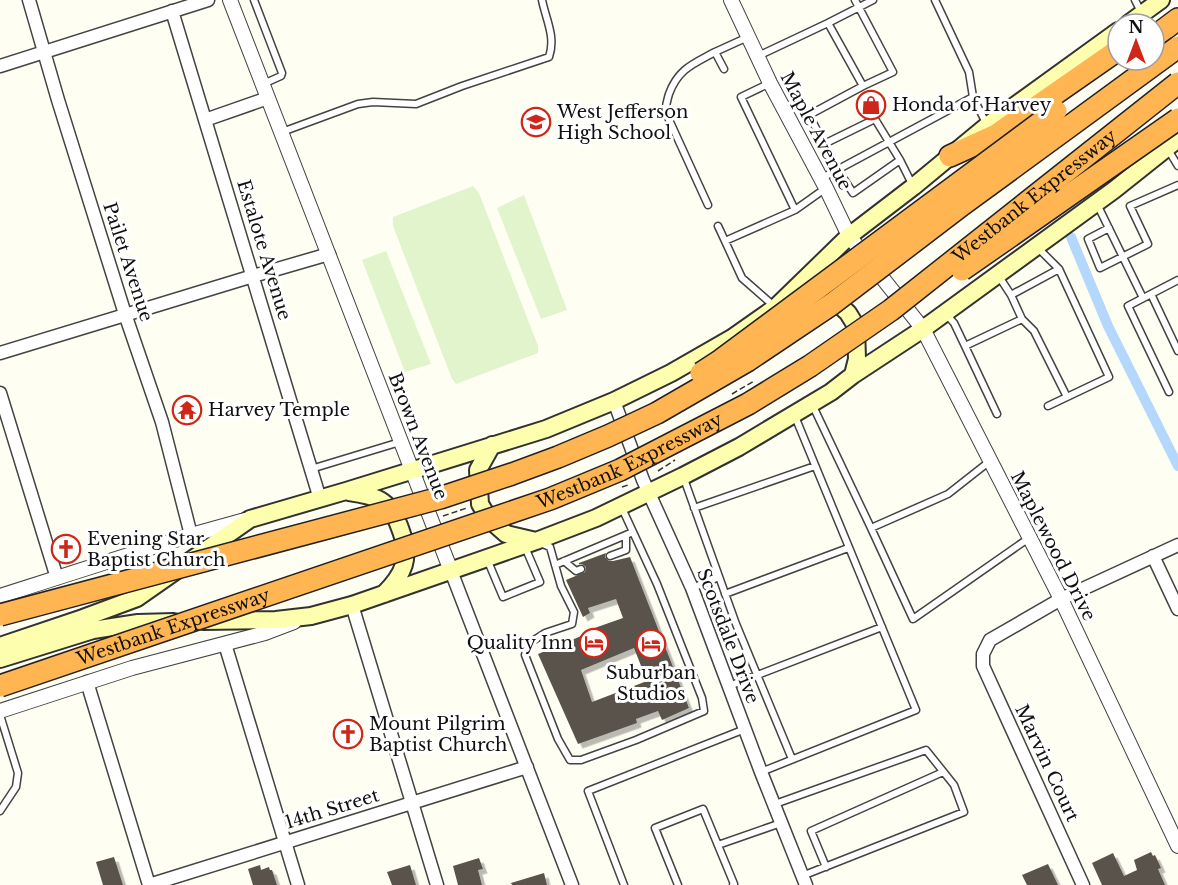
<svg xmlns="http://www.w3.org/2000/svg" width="1178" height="885" font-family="'Libre Baskerville',serif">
<defs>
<filter id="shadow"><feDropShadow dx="4.5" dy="4.5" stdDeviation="0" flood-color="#0004"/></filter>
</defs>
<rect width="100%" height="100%" fill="#fffef3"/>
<path fill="#e1f4cb" d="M473,186L479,193L538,346V353L456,384L452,379L393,226V217Z
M524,195L567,310L541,319L497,208Z
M386,251L431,364L405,372L362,260Z"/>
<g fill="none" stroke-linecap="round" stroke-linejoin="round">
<path stroke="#b3d8fb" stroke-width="10" d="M1071,237L1108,326L1178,466"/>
</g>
<path fill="#5a534b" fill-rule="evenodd" filter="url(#shadow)" d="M606,553L605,557L609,561H613L630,557L689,708L662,720L658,711L636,719L637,723L578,744L538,654L586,634V631L623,618L616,599L588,608L590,613L583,617L566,580L585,572L586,567L582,564H579V563ZM634,648L647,681L592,702L581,670Z
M1151,852L1153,856L1155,855L1161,868L1158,869L1165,885H1102L1092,863L1113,853L1124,876L1137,870L1134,860Z
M114,857L123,885H103L96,862Z
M479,858L483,869L478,870L482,885H458L453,866Z
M1048,864L1058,885H1027L1022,875Z
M260,865L261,870L269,867L270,870H272L277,885H253L248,869Z
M410,865L416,885H392L387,872Z
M544,873L547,885H512L511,883Z"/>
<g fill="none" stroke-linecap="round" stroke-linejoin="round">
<g stroke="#434343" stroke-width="9">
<path id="service" d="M254,0L282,73L281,76L263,84
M855,0L893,72L863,86
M935,0L969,72L973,97
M1135,0L1142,14
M828,23L863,86L809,115L838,170L853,193L900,160
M758,56L828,23L873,0
M724,69L715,52L748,37
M770,83L741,97L795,210
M282,132L358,104L373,102L416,104L462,86L549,57C556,37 546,20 542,0
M824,144L875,119L900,160L913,186
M1167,148L1178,166
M822,178L973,97L987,125
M1097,204L1143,298
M708,205L666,113C665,106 667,101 669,94C678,69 693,64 715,52
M718,226L725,241
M1109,228L1088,239L1100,268L1148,244L1130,206L1178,185
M1037,247L1059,269L1109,377L1048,406
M1151,294L1178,351
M1011,295L1059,269
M775,307L742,278L725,241L795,210L826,188
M945,313L954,323L965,346L1022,319L1011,295L998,275
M1022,319L1034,331L1067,397
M965,346L997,414
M1169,392L1128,306L1178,280
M812,404L871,528
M990,461L948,494L871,528L913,619L1029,538
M311,469L400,442
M683,476L736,624L792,759
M694,508L815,466
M540,543L550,547L561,586L574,612L572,624L545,633L528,644L525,655L558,739L570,760H581L636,740L704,711L702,698L657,584L621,506
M610,556L626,550V535
M487,559L503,597L540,582L525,547
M564,561L576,571L581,569
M555,565L633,532
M692,588L719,577
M725,594L848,548
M729,686L882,627
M0,715L18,773L16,787L0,811
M761,772L916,710L794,414
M775,804L926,750L954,785L964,812L802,876
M718,845L781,823
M826,867L811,831L943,772
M624,885L588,791L745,729
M678,885L655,828L703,809L734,884L733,885"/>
</g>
<g stroke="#434343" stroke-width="15">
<path id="minor" d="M29,0L58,100L125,314L162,422L191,535
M172,11L320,499
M0,66L208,0
M205,120L268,98
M0,353L253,276L329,254
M0,393L57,578
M614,401L643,480L692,588L761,772L806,885
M1153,556L1178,609
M451,571L572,885
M352,605L437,885
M225,644L298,885
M87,682L149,885
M149,885L527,767
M1083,885L983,666V654L990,640L1061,599L1178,545"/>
</g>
<g stroke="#434343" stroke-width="16">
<path id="tertiary" d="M230,0L451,571
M731,0L770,83L826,188L849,236L923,329L1061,599L1178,846
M0,596L191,535L245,520
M0,711L132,668L265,633L294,622"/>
</g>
<g stroke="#323232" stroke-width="20">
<path id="secondary" d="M1128,24L1161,0
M827,296L831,297L848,313L856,326L857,359L853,375
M492,445L478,470L480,504L489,519L506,534L536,541
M349,492C379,496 391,501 401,531C411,558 404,574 384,594
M203,621L276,620L311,616L352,605L536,541L596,518L683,476L739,447L831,392L853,375L923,329L1114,190L1178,139
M0,646L83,618L137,598L250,519L346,491L546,429L614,401L671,373L732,338L776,307L849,236L913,187L988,125L1118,31
M0,659L93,630L138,623L174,622"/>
</g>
<g stroke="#212121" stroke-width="24">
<path id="motorway" d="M1154,37L1178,19
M950,156L996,135L1118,50"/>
</g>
<path stroke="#323232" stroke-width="1.5" stroke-dasharray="6 3" stroke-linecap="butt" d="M732,394L754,381
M658,471L675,460
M622,487L628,485
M443,516L467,508"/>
<use href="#service" stroke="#fff" stroke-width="6"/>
<use href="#minor" stroke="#fff" stroke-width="12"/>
<use href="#tertiary" stroke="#fff" stroke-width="14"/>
<use href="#secondary" stroke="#feffae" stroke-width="16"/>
<use href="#motorway" stroke="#ffb551" stroke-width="21"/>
<g stroke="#212121" stroke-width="24" stroke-linecap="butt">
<g id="motorway-bridge">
<path d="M962,270L1178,119"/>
<path d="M701,373L721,360L1056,111"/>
<path d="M0,615L440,498L512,474L558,457L608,436L657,413L747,361L832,304L962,205L1178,47"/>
<path id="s1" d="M0,686L550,499L620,470L748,404L810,366L891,310L1178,83"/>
</g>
</g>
<use href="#motorway-bridge" stroke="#ffb551" stroke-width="21"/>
</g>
<defs>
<g id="shop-ring" transform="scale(1.5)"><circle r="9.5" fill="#fff" stroke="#ce271a" stroke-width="1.5"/><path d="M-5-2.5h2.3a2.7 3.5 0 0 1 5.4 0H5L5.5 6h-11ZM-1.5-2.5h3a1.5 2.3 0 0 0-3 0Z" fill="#ce271a"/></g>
<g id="school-ring" transform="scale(1.5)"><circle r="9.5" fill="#fff" stroke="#ce271a" stroke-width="1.5"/><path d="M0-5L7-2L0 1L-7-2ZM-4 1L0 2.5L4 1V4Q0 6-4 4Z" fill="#ce271a"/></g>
<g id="temple-ring" transform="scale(1.5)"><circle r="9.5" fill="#fff" stroke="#ce271a" stroke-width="1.5"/><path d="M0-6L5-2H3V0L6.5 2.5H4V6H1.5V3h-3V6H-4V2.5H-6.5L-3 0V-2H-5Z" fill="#ce271a"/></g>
<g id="church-ring" transform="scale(1.5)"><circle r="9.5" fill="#fff" stroke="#ce271a" stroke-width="1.5"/><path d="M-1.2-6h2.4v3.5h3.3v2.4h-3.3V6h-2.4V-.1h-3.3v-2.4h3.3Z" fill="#ce271a"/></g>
<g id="hotel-ring" transform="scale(1.5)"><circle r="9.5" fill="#fff" stroke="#ce271a" stroke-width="1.5"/><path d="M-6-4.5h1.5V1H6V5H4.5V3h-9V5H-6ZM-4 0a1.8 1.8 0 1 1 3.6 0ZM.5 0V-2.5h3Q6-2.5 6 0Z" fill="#ce271a"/></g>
</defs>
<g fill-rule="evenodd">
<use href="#shop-ring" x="871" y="105"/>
<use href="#school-ring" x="536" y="122"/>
<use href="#temple-ring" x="187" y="410"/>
<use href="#church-ring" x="66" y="549"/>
<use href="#hotel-ring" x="594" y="643"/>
<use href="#hotel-ring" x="651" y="644"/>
<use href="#church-ring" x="348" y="734"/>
</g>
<g text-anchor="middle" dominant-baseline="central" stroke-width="6" stroke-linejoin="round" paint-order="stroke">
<g font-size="18" fill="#101010" stroke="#fff" text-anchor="start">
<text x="892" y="105">Honda of Harvey</text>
<text x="557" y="112">West Jefferson<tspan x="557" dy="21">High School</tspan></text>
<text x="208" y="410">Harvey Temple</text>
<text x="87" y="539">Evening Star<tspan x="87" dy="21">Baptist Church</tspan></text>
<text x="573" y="643" text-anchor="end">Quality Inn</text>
<text x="651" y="673" text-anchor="middle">Suburban<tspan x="651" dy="21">Studios</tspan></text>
<text x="369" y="724">Mount Pilgrim<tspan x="369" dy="21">Baptist Church</tspan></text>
</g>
<g font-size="18" fill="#101010" stroke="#fff">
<text transform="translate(816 131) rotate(62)">Maple Avenue</text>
<text stroke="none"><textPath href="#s1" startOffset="1155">Westbank Expressway</textPath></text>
<text transform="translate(264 250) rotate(73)">Estalote Avenue</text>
<text transform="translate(128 262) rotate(72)">Pailet Avenue</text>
<text transform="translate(418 436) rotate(69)">Brown Avenue</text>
<text stroke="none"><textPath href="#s1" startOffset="669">Westbank Expressway</textPath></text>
<text transform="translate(1053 546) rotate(63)">Maplewood Drive</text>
<text stroke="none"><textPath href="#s1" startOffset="183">Westbank Expressway</textPath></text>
<text transform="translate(728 636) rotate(69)">Scotsdale Drive</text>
<text transform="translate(1047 763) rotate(65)">Marvin Court</text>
<text transform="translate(332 809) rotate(-17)">14th Street</text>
</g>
</g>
<g transform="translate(1136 42)"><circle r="28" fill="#ffffff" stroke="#9f9f9f" stroke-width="1.5"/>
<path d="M0-4.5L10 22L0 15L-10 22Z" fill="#ce271a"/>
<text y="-9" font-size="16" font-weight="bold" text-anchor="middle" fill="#101010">N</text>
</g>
</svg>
